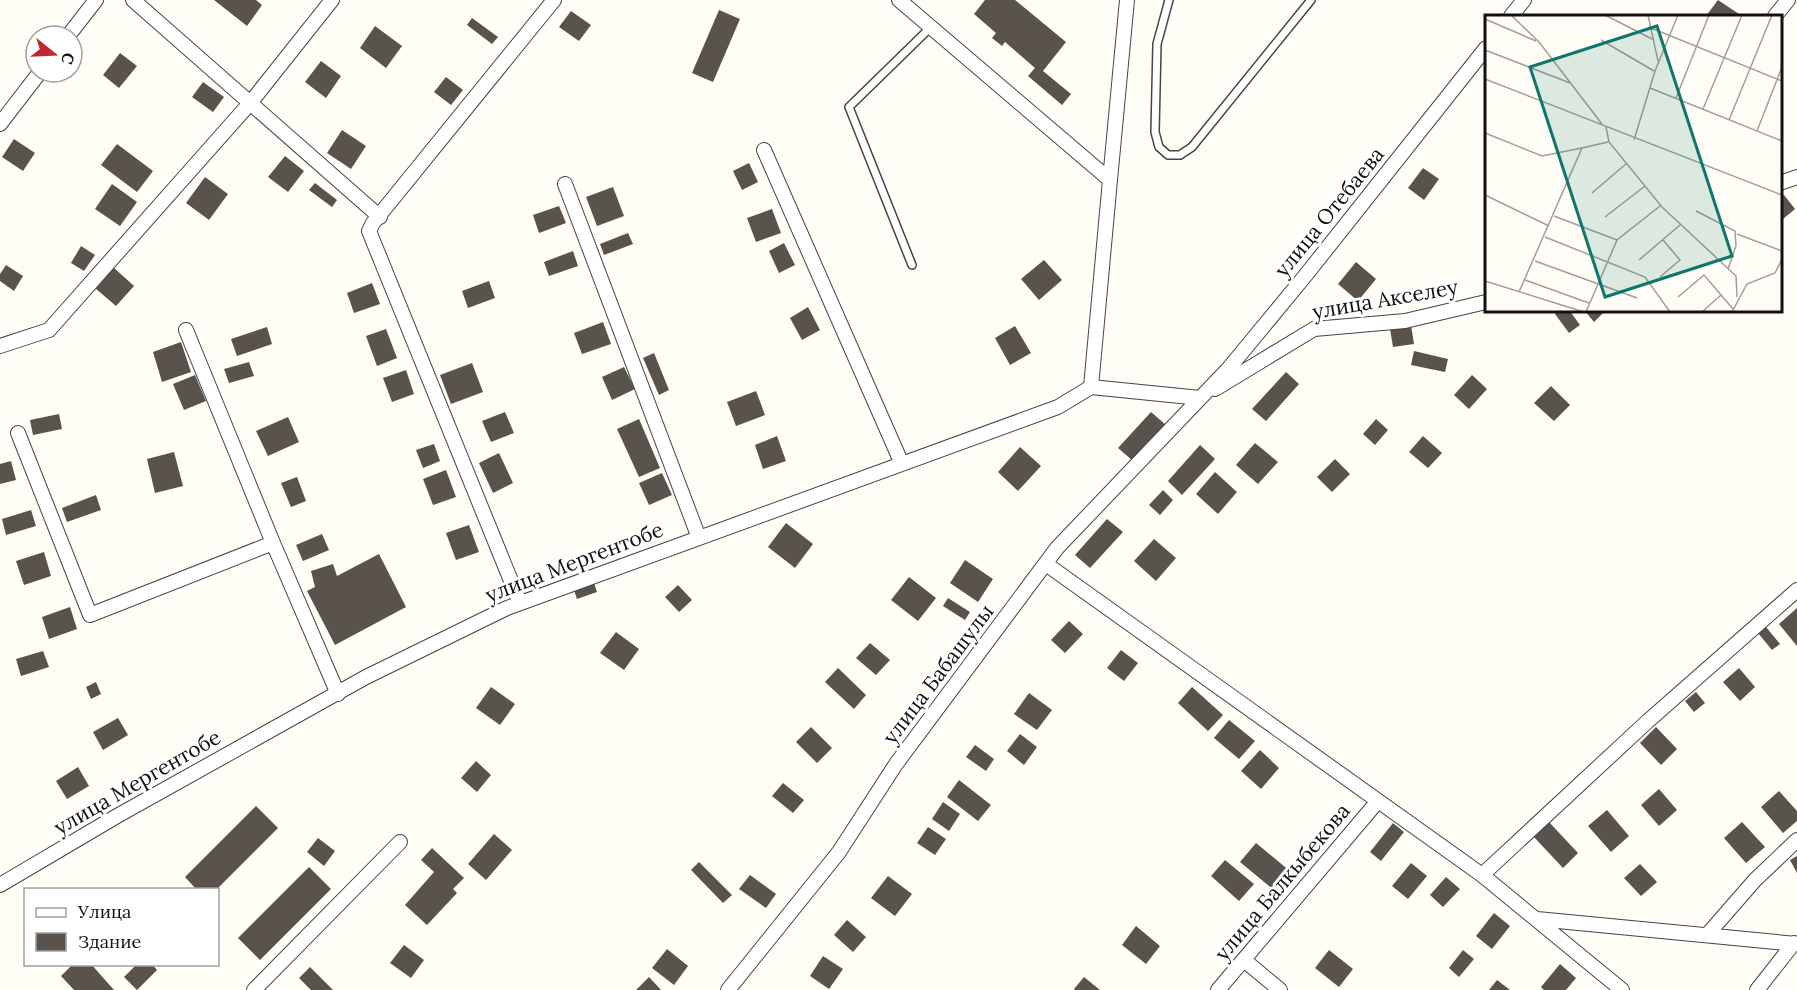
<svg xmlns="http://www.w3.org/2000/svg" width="1797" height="990" font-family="Lora,serif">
<rect width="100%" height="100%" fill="#fffdf5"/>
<path fill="#5a524d" d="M214,0H256L262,5L247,26Z
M985,0H1015L1066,42L1043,71L1071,94L1062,105L1028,76L1035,68L1005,42L1002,46L992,38L996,33L974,14Z
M1718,0L1739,14L1737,16H1706Z
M719,10L740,19L713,82L692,73Z
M571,11L591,25L579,41L559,27Z
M472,18L498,37L492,44L467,25Z
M375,26L402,46L386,68L360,48Z
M120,53L137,66L119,88L103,75Z
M321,61L341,76L326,98L305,82Z
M446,77L463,90L451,105L434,92Z
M203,82L224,97L213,112L192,97Z
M342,130L366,146L351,169L327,153Z
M14,139L35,153L23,171L2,157Z
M117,144L153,171L137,192L101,165Z
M285,156L304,171L288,192L268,177Z
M749,163L758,182L742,190L733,171Z
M1423,168L1439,179L1424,200L1408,188Z
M205,177L228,194L209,220L186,203Z
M315,183L337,200L332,207L309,190Z
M112,184L137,202L120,226L95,209Z
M613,187L624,216L597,226L586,197Z
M1784,195L1795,209L1783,219L1780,216V198Z
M559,206L566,223L539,233L533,215Z
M772,209L781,233L756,242L747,218Z
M628,233L633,244L604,255L600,244Z
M784,243L795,265L779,273L769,251Z
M81,246L95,255L84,271L71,263Z
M573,251L578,266L549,276L544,262Z
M1044,260L1062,280L1039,300L1021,279Z
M1356,262L1376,279L1358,301L1338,284Z
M6,265L23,276L14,291L0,281V274Z
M113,267L134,286L116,306L95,288Z
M489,281L495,298L468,308L462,291Z
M372,283L380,304L354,313L347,293Z
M808,307L820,330L802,340L790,318Z
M1560,310H1569L1580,325L1569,333L1555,314Z
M1584,310H1606L1594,322Z
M603,322L611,344L582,354L574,333Z
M1411,325L1414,344L1393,347L1390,329Z
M1015,326L1031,353L1010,365L995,338Z
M267,327L272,344L237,356L231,339Z
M386,329L397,358L377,366L366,336Z
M181,342L191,372L162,382L153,352Z
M1414,351L1448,359L1445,372L1411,365Z
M654,353L669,390L659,395L643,358Z
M249,362L254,376L229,383L224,369Z
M472,363L483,392L451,404L440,375Z
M624,367L635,389L612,400L602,377Z
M406,370L414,394L392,402L383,378Z
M1286,372L1299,384L1266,421L1252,409Z
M195,375L206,401L184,410L173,384Z
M1472,375L1487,389L1469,409L1454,395Z
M1551,386L1570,405L1554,421L1534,403Z
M756,391L765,415L736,426L727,402Z
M505,412L514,433L491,442L482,421Z
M1151,412L1166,425L1133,461L1118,448Z
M59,414L62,429L33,435L30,420Z
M288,417L299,442L268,456L256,431Z
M639,419L660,468L639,477L617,429Z
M1376,419L1388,430L1375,445L1363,434Z
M777,436L786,461L763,469L755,445Z
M1423,436L1442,453L1428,468L1409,452Z
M1255,443L1278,462L1258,484L1236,465Z
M434,444L440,461L423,468L416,450Z
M1200,445L1215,459L1182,495L1168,481Z
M1020,447L1041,466L1018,491L998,472Z
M174,452L183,486L155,493L147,459Z
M499,453L513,483L493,493L479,463Z
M1335,459L1350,474L1332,492L1317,477Z
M11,461L16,480L0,484V464Z
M446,470L456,497L433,505L423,479Z
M1215,472L1237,492L1218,514L1196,494Z
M662,473L672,495L649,505L639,483Z
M297,477L306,501L291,507L281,483Z
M1163,490L1173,500L1160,515L1149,505Z
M96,495L101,510L67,522L62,508Z
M31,510L36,526L6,535L2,519Z
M1107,519L1123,532L1090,568L1075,555Z
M786,523L813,544L795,568L768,547Z
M469,525L479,552L456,560L446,533Z
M322,534L329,550L303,561L296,545Z
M1154,539L1176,558L1156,581L1134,561Z
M44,552L51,576L24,585L16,561Z
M379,554L406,607L335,645L307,591L315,587L311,571L333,564L337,576Z
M965,560L993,579L978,602L950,583Z
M909,577L936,598L918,621L891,600Z
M594,583L597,592L577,599L574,590Z
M678,585L692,600L679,612L665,597Z
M948,598L970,612L965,620L943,606Z
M70,607L77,629L49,639L42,617Z
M1797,608V646L1779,624Z
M1069,621L1083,634L1065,653L1051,640Z
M1766,627L1780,644L1772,650L1758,633Z
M616,632L639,649L624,670L600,653Z
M870,643L890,660L876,675L856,658Z
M1121,650L1138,663L1124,681L1107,668Z
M43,651L49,667L21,676L16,659Z
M838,668L866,695L854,709L825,682Z
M1739,668L1755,687L1740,701L1723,682Z
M96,682L101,694L91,699L86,687Z
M491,687L515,704L500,725L476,708Z
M1192,687L1223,715L1208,731L1178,703Z
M1696,692L1705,703L1694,712L1685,701Z
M1029,693L1052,710L1037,730L1014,714Z
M118,718L128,735L103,750L93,732Z
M1229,720L1255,741L1239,759L1214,738Z
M811,727L832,748L817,763L796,742Z
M1656,727L1677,749L1661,765L1640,743Z
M1020,734L1037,747L1024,765L1007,751Z
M975,745L994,759L986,771L966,757Z
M1260,750L1279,768L1261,789L1241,771Z
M476,761L491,775L477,792L461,778Z
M78,767L89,786L67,799L56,781Z
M959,780L991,805L978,821L947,797Z
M783,783L804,800L793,813L772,796Z
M1659,789L1677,810L1659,826L1641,805Z
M1779,791L1797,811V821L1783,833L1761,807Z
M943,802L960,814L949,831L932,819Z
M256,806L278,828L216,890H197L185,877Z
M1607,810L1629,836L1611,852L1588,826Z
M1548,821L1578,853L1563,868L1533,836Z
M1742,822L1765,847L1746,863L1724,838Z
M1393,823L1404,832L1381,861L1370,852Z
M928,827L946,839L935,855L917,843Z
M494,834L512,850L486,880L468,864Z
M318,838L335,851L324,866L307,852Z
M1256,843L1291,872L1275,891L1240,862Z
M432,848L464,878L453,889L457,893L427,925L405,905L434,872L421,860Z
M1797,856V873L1790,860Z
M1225,860L1254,884L1239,901L1211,876Z
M699,862L732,895L723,903L691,870Z
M1411,863L1427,876L1408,899L1392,886Z
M1640,864L1657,882L1641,896L1624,878Z
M309,867L331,889L260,960L238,938Z
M750,875L776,894L766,908L739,889Z
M888,876L912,894L895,916L871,898Z
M1446,877L1460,889L1443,907L1430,895Z
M1494,913L1510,926L1492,949L1476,936Z
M847,920L866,937L853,952L834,935Z
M1136,926L1160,946L1146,964L1122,945Z
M404,945L424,960L411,978L390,963Z
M667,949L688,966L674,985L652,968Z
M1329,950L1353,969L1339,987L1315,968Z
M1463,950L1474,959L1459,977L1449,968Z
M823,956L843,969L829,989L810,976Z
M73,964H91L114,990H74L61,976Z
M137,964H152L157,970L137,990L124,977Z
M1560,964L1576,978L1566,990H1544L1541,987Z
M310,967L333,990H311L299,978Z
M649,977L661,990H636Z
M1084,977L1100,990H1075L1074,989Z
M1497,980L1510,990H1489Z"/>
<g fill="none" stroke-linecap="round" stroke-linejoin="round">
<g stroke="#444" stroke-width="10">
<path id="lane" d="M1169,0L1157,44L1155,132L1159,147L1168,155H1180L1192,147L1311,0
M912,265L849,107L931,27"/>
</g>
<g stroke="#444" stroke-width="16">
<path id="street" d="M133,0L380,217
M899,0L1110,180L1091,387
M1511,16L1524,0
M1775,16L1788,0
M68,36L96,0
M0,124L40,72
M764,150L902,464
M1110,180L1127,0
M1780,183L1797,177
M565,184L699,538
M186,330L273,543L338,694
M0,346L49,330L251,102L332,0
M1215,389L1314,329L1405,321L1486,302
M18,433L90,615L273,543
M1046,564L1482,875L1622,990
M520,603L369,231L373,223L554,0
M1482,875L1648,721L1797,590
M0,885L117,816L366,677L507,608L1058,407L1091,387L1200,398
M1537,919L1797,944
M1707,935L1755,880L1797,840
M1244,960L1280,990
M254,990L400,842
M728,990L839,852L896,764L1057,548L1229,368L1305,276L1486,48
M1218,990L1378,801
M1757,990L1794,943"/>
</g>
<use href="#lane" stroke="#fff" stroke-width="7"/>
<use href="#street" stroke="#fff" stroke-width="14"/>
</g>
<g text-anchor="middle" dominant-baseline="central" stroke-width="6" stroke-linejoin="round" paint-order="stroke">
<g font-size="21" fill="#111" stroke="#fff">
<text transform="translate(1329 212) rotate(-51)">улица Отебаева</text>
<text transform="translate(1385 299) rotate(-10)">улица Акселеу</text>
<text transform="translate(574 562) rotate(-21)">улица Мергентобе</text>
<text transform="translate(938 674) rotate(-53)">улица Бабашулы</text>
<text transform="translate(137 782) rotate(-30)">улица Мергентобе</text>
<text transform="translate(1282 882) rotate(-50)">улица Балкыбекова</text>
</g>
</g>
<g transform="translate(1485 15)">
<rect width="297" height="297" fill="#fffdf5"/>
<path fill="none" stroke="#a09f9a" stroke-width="1.5" d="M26,0L54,27L117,109M120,0L169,25M163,0L173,46M0,4L51,26M166,13L297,66M116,25L169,56M0,35L85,68M0,64L297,180M165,73L297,126M191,83L224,0M218,94L257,0M244,105L287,0M121,112L124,127L177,192L251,261L252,282M272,116L297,52M0,118L57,141L97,133M149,125L170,56L193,0M107,178L142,148M0,180L64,211M211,196L250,216L251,231L243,254M69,201L132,225M120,202L160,171M252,219L297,236M60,222L160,262L185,297M154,245L195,210M50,246L152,283M175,262L195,245L178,225M40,265L104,288M0,266L99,297M34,277L97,133L123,127M193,282L219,260L248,294M101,297L132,225L175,191M217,297L236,280M247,297L262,269L290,258L297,244"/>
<path fill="#0f766e" fill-opacity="0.15" stroke="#0f766e" stroke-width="3" d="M172,11L247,241L120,282L45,52Z"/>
<rect width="297" height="297" fill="none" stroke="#111" stroke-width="3"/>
</g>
<rect x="24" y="888" width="195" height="78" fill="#ffffff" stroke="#a0a0a0" stroke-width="1.5"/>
<rect x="36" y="908" width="30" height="9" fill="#ffffff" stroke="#a0a0a0" stroke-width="1.5"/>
<text x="78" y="918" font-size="18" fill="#111111">Улица</text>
<rect x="36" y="933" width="30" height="18" fill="#5a524d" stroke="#a0a0a0" stroke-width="1.5"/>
<text x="78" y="948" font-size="18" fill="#111111">Здание</text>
<g transform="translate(54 54) rotate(108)"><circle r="28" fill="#ffffff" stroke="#a0a0a0" stroke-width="1.5"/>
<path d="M0-4.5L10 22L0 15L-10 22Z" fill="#c4262e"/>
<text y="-9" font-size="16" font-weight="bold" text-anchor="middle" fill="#111111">С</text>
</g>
</svg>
